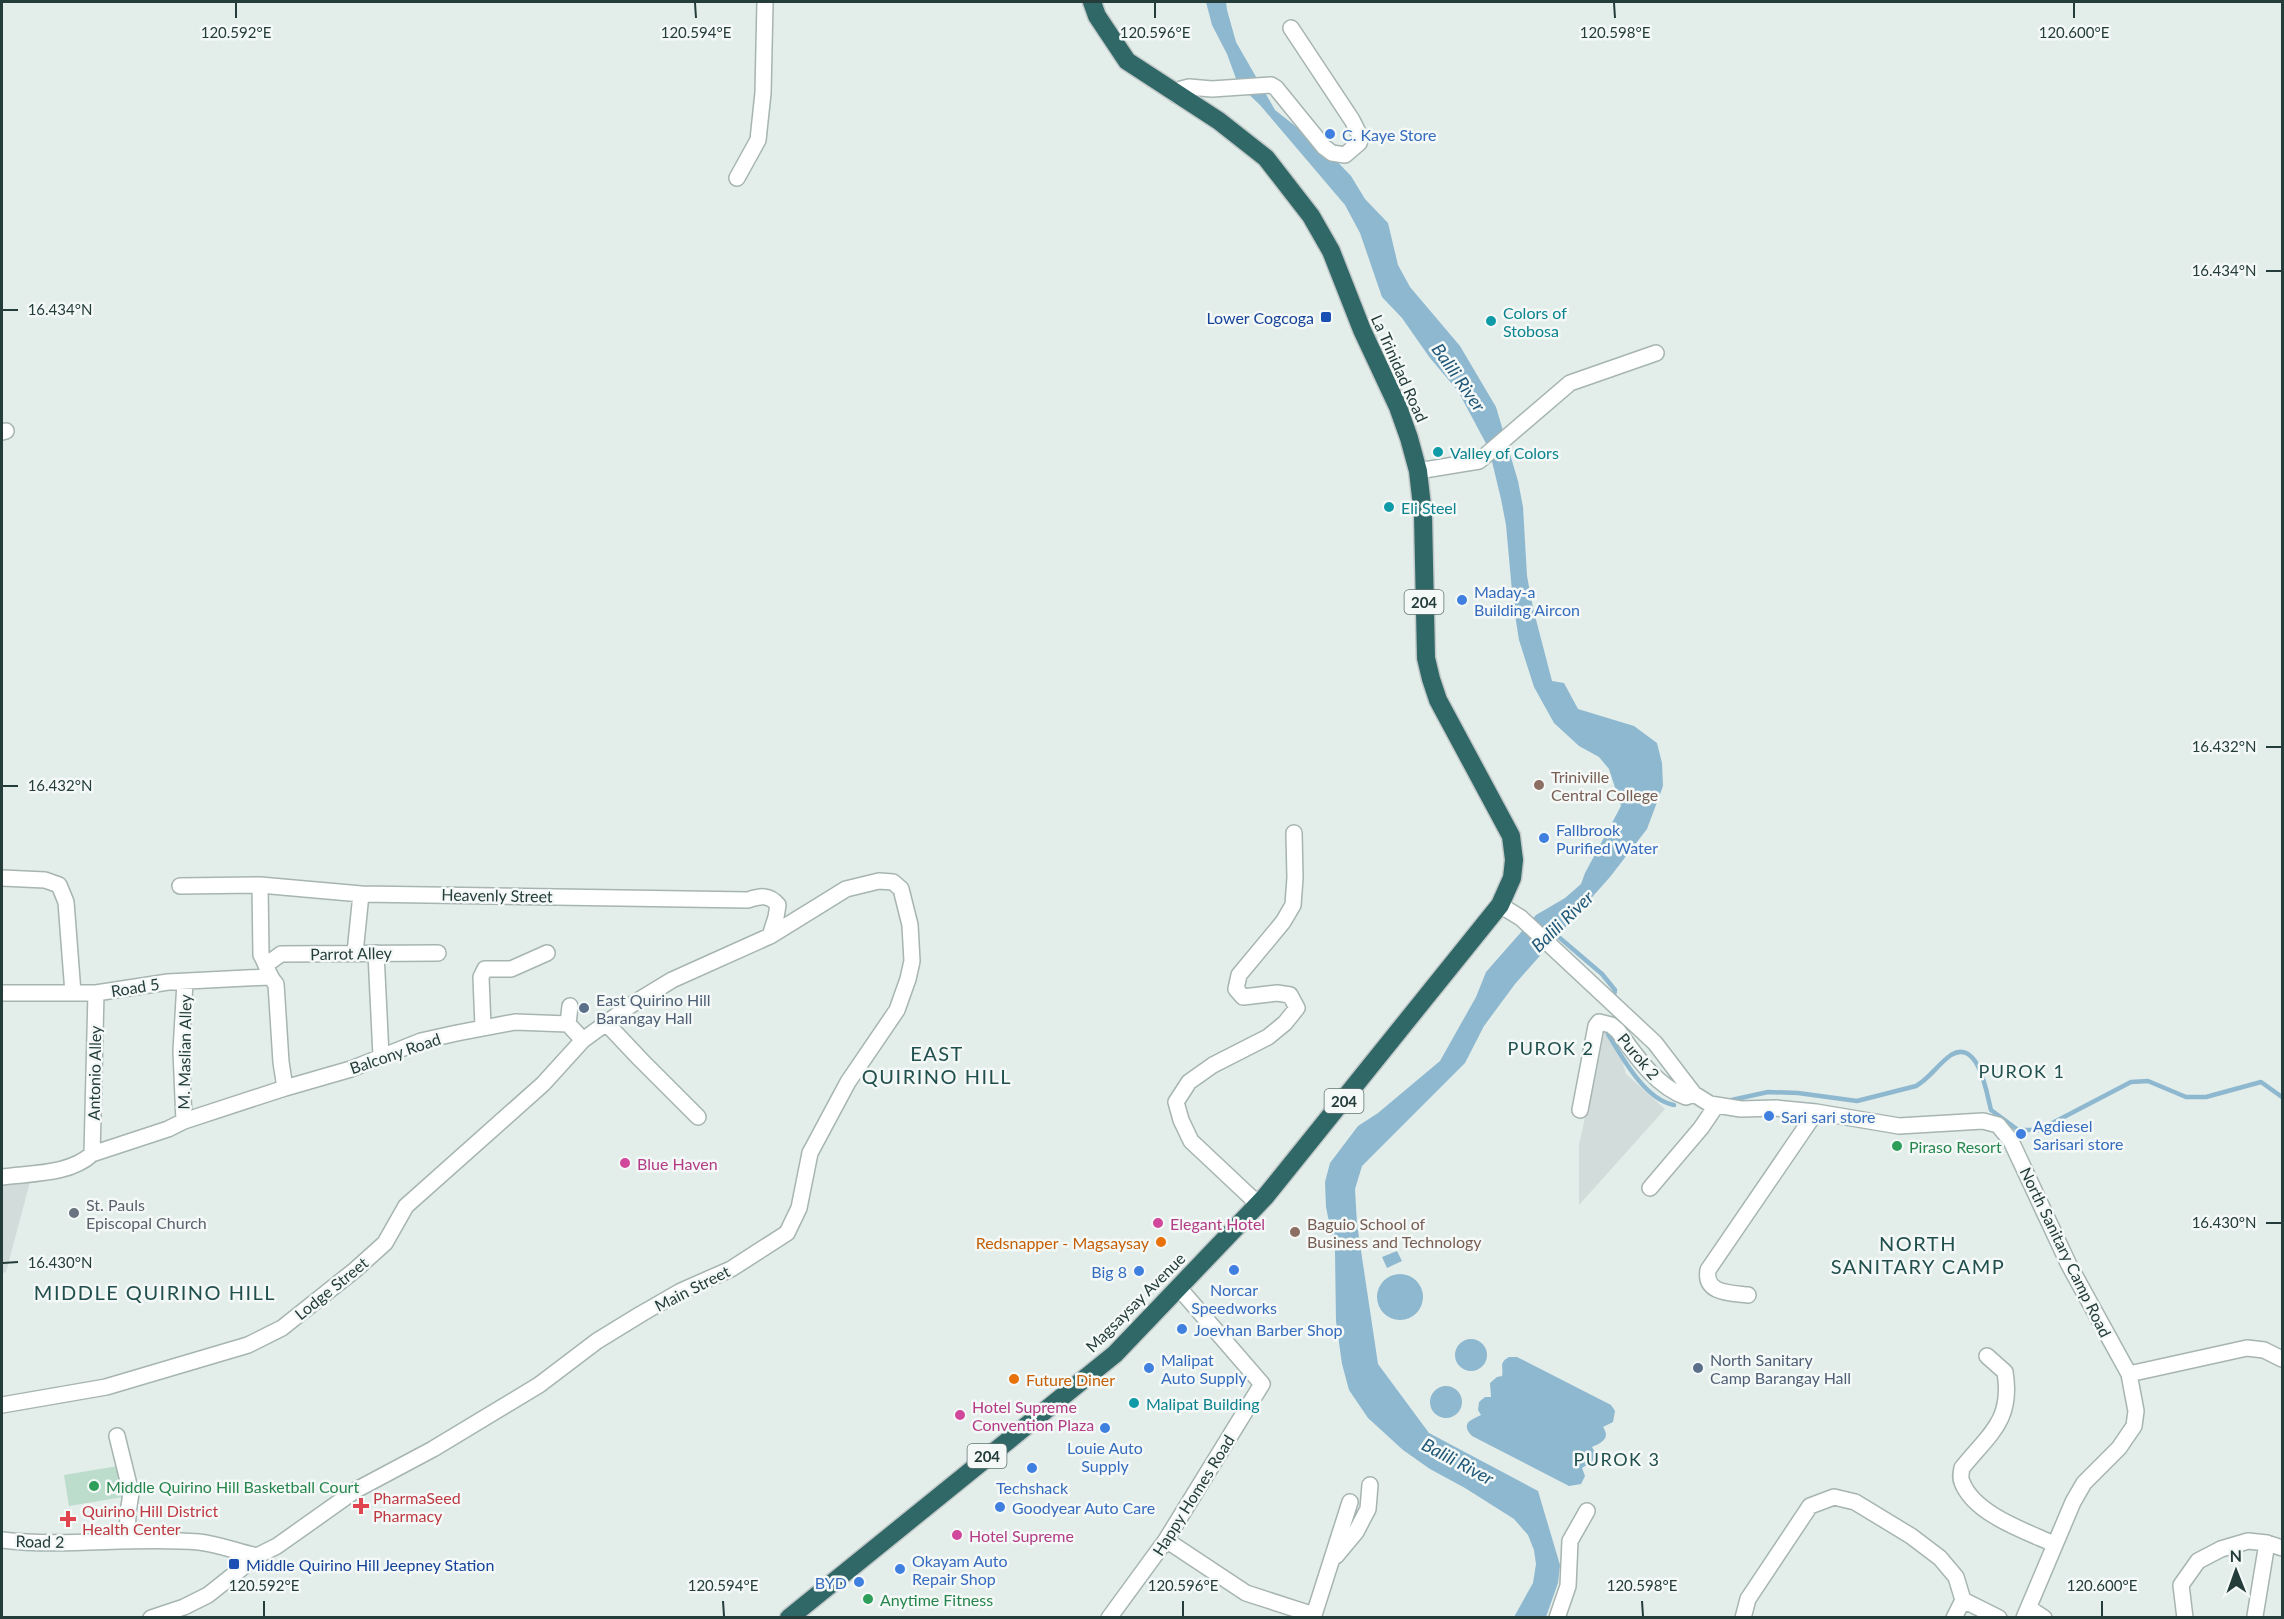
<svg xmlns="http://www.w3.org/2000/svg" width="2284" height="1619" font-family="Lato,sans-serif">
<rect width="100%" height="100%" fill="#e3edea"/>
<path fill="#d2dcda" d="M1604,1029L1615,1036L1626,1074L1665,1109L1579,1205V1145Z
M30,1182L6,1272L2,1273V1183Z"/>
<path fill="#bdddcc" d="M118,1466L123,1497L69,1506L64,1475Z"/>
<path fill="#8eb8cf" d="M1206,2H1226L1227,10L1236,42L1275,110L1327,151L1351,176L1365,199L1388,223L1398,265L1410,287L1460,346L1496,407L1518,481L1523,507L1527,576L1533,608L1552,681L1564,683L1578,709L1634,726L1657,743L1662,763L1663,786L1647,829L1610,877L1515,984L1484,1026L1465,1063L1362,1166L1355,1189L1357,1224L1378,1364L1429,1433L1538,1491L1560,1565L1558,1583L1546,1617H1514L1533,1583L1536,1564L1534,1550L1528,1535L1514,1519L1465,1488L1430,1469L1403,1450L1368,1418L1349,1390L1342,1364L1336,1321L1335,1252L1326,1207L1325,1182L1330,1163L1358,1126L1378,1113L1440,1061L1476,997L1486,972L1536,915L1565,898L1581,884L1585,873L1621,806L1609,769L1599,757L1579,746L1554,723L1534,687L1519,640L1513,602L1506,525L1501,499L1489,449L1474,421L1458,391L1430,358L1402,318L1382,297L1360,233L1345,205L1260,105L1238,84L1227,54L1212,25Z
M1397,1251L1402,1261L1387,1268L1382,1257Z
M1377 1297a23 23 0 1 1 46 0a23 23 0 1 1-46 0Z
M1455 1355a16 16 0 1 1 32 0a16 16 0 1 1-32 0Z
M1509,1357H1517L1611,1405L1615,1411L1613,1422L1603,1427C1611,1439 1601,1443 1592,1447C1600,1460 1590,1463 1582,1468L1585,1476L1581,1484L1569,1486L1472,1436C1460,1423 1471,1420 1481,1415L1478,1410L1479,1402L1485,1397H1491L1490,1383L1497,1377L1502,1376C1504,1368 1498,1363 1509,1357Z
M1430 1402a16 16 0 1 1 32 0a16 16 0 1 1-32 0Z"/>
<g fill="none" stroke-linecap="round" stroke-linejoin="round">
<path stroke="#8eb8cf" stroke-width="4.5" d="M1554,933L1602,974L1615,990L1613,1000
M1608,1029V1034C1622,1057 1645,1100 1674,1105
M1727,1101L1768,1092L1798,1093L1857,1101L1916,1086C1930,1078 1938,1064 1951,1055C1979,1038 1987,1095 1991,1110L2018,1130H2039L2131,1082L2148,1081L2186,1097H2206L2261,1082L2282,1097"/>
<g stroke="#a6b5b2" stroke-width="18">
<path id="minor" d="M1176,95L1181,89L1189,87L1212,89L1271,85L1276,88L1324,147L1332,153L1345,155L1359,143L1361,138L1352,120L1291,28
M737,178L758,140L763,93L765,2
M2,432L6,431
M1418,471L1479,461L1570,383L1656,353
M2,878L45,880L59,885L66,902L73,993
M260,885L261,955C268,966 267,975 276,984L281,1062L285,1088
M180,886L260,885L361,894L748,900C760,896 769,894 778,905L776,917L770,936
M1500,905L1521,918L1655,1043L1694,1094L1710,1104L1741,1109L1776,1108L1816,1112L1899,1126L1983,1121L1998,1125L2011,1141L2069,1265L2129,1374L2136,1411L2134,1426L2119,1448L2084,1483L2073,1502L2024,1618
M355,953L361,894
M376,953L381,1056
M267,964L281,954L438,953
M2,993H96L168,982L268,977
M568,1024L570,1006
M607,1024L641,1060L698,1117
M483,1027L481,977L485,969H511L547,953
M1580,1110L1596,1026L1599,1022L1611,1025L1618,1031C1636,1056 1656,1086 1686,1097L1694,1094
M184,1121L181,1051L185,982
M92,1154L96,993
M2,1177C31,1173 69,1175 92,1154L168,1129L184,1121L285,1088L351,1069L421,1041L457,1033L515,1022L568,1024L583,1040
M1650,1188L1701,1128L1716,1106
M1258,1204L1191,1141L1181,1120L1176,1102L1189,1082L1213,1065L1268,1037L1285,1023L1297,1008L1290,995L1277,993L1243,997L1236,989L1239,975L1283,922L1293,905L1295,878L1294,833
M1748,1295C1731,1293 1704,1294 1708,1270L1816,1112
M1987,1356L2005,1372C2013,1421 1989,1434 1962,1468C1961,1473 1960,1478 1962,1482C1974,1514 2025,1531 2054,1544
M2129,1374L2247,1348L2264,1350L2282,1359
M2,1405L106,1387L248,1345L282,1328L355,1270L385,1243L406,1206L543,1084L583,1040L631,1005L672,980L770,936L846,889L879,881L893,882L901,889L910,925L912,961L908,979L897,1010L848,1082L810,1153L799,1208L787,1233L731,1269L681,1291L641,1314L597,1341L539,1385L433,1449L356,1490L277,1546L257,1556L208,1595L184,1607L151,1618
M117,1436L131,1493L128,1513L127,1541
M2,1540C67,1548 133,1536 199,1542C218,1544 238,1552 257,1556
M1166,1540L1246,1593L1314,1615
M1336,1556L1356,1532L1368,1509L1370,1485
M2029,1608L2044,1618
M2255,1616L2267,1543
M1109,1618L1166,1540L1262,1384L1179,1288
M1313,1618L1350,1502
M1557,1618L1568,1586L1570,1541L1587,1511
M1743,1618L1748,1599L1810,1506L1834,1497L1855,1502L1911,1536L1940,1558L1956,1577L1963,1600L1999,1618
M1954,1618L1963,1600
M2185,1618L2181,1585L2198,1561L2221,1549L2248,1541L2267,1543L2282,1548"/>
</g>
<g stroke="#c2c9c8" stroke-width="21">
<path id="highway" d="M789,1618L1115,1354L1265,1197L1500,905L1512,878L1514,860L1511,836L1438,700L1431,679L1426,658L1423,515L1418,471L1409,438L1398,407L1362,330L1331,251L1311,216L1266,158L1219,121L1127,61L1097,16L1092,2"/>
</g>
<use href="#minor" stroke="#fff" stroke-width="15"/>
<use href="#highway" stroke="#306868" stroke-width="18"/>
</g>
<path fill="none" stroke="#243d3b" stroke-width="2" d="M236,3V18M695,3L696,18M1155,3V18M1614,3L1615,18M2074,3V18M2266,271H2281M3,310H18M2266,747H2281M3,786H18M2266,1223H2281M3,1263L18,1262M264,1601V1616M723,1601L724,1616M1183,1601V1616M1642,1601L1643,1616M2102,1601V1616"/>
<g fill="#3f7fe0" stroke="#f4f9f7" stroke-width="2">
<circle cx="1330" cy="134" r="6"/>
<circle cx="1462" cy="600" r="6"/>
<circle cx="1544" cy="838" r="6"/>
<circle cx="1769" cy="1116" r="6"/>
<circle cx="2021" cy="1134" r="6"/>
<circle cx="1234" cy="1270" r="6"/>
<circle cx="1139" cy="1271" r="6"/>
<circle cx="1182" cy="1329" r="6"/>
<circle cx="1149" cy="1368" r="6"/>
<circle cx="1105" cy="1428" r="6"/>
<circle cx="1032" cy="1468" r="6"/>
<circle cx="1000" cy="1507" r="6"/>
<circle cx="900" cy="1569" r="6"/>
<circle cx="859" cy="1582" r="6"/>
</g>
<g fill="#1a4fb4" stroke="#f4f9f7" stroke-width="2">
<rect x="1320" y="311" width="12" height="12" rx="3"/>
<rect x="228" y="1558" width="12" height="12" rx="3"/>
</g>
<g fill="#0f9aa8" stroke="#f4f9f7" stroke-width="2">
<circle cx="1491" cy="321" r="6"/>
<circle cx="1438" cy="452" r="6"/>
<circle cx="1389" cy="507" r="6"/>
<circle cx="1134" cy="1403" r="6"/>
</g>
<g fill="#8d6e63" stroke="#f4f9f7" stroke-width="2">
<circle cx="1539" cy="785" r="6"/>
<circle cx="1295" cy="1232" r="6"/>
</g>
<g fill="#5c6f8a" stroke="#f4f9f7" stroke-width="2">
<circle cx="584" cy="1008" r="6"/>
<circle cx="1698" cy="1368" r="6"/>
</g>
<g fill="#2e9e5b" stroke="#f4f9f7" stroke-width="2">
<circle cx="1897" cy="1146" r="6"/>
<circle cx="94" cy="1486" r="6"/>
<circle cx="868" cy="1599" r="6"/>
</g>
<g fill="#d1479c" stroke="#f4f9f7" stroke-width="2">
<circle cx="625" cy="1163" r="6"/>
<circle cx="1158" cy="1223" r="6"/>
<circle cx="960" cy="1415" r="6"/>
<circle cx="957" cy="1535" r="6"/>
</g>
<circle fill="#6b7280" stroke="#f4f9f7" stroke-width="2" cx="74" cy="1213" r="6"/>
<g fill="#e8710a" stroke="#f4f9f7" stroke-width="2">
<circle cx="1161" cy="1242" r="6"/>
<circle cx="1014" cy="1379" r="6"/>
</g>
<g fill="#e0444e" stroke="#f4f9f7" stroke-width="2">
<path d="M358 1497h6v6h6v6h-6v6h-6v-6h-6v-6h6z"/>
<path d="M65 1510h6v6h6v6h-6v6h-6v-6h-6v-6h6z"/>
</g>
<g text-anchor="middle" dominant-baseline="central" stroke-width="5" stroke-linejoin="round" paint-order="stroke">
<g fill="#f4f9f7" stroke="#627573" stroke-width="1.5">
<rect x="1404.5" y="590" width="39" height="24" rx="4.5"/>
<rect x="1324.5" y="1089" width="39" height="24" rx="4.5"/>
<rect x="967.5" y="1444" width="39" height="24" rx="4.5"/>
</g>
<g font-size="15" font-weight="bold" fill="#243d3b">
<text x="1424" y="602">204</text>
<text x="1344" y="1101">204</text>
<text x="987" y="1456">204</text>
</g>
<g font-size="16" fill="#366cbe" stroke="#f4f9f7" text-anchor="start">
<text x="1342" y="134">C. Kaye Store</text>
<text x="1474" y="591">Maday-a<tspan x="1474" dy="18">Building Aircon</tspan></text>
<text x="1556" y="829">Fallbrook<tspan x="1556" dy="18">Purified Water</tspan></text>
<text x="1781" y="1116">Sari sari store</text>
<text x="2033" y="1125">Agdiesel<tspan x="2033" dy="18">Sarisari store</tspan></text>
<text x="1127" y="1271" text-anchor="end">Big 8</text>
<text x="1234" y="1289" text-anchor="middle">Norcar<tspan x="1234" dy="18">Speedworks</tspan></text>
<text x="1194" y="1329">Joevhan Barber Shop</text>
<text x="1161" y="1359">Malipat<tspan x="1161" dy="18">Auto Supply</tspan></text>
<text x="1105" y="1447" text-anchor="middle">Louie Auto<tspan x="1105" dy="18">Supply</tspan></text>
<text x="1032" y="1487" text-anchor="middle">Techshack</text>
<text x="1012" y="1507">Goodyear Auto Care</text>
<text x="912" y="1560">Okayam Auto<tspan x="912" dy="18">Repair Shop</tspan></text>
<text x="847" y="1582" text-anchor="end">BYD</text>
</g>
<g font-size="16" fill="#0d838f" stroke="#f4f9f7" text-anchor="start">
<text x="1503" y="312">Colors of<tspan x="1503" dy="18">Stobosa</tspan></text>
<text x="1450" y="452">Valley of Colors</text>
<text x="1401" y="507">Eli Steel</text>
<text x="1146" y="1403">Malipat Building</text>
</g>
<g font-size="16" fill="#164399" stroke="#f4f9f7" text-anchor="end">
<text x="1314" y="317">Lower Cogcoga</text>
<text x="246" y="1564" text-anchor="start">Middle Quirino Hill Jeepney Station</text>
</g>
<g font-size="16" fill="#243d3b" stroke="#f4f9f7">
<text transform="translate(1400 368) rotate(66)">La Trinidad Road</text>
<text transform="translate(497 895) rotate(1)">Heavenly Street</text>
<text transform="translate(351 953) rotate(-1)">Parrot Alley</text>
<text transform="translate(135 987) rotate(-9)">Road 5</text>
<text transform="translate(184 1052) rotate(-89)">M. Maslian Alley</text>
<text transform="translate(395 1053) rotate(-19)">Balcony Road</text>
<text transform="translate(1639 1056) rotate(50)">Purok 2</text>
<text transform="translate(94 1073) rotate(-89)">Antonio Alley</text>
<text transform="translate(2066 1252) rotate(64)">North Sanitary Camp Road</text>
<text transform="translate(331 1288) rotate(-39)">Lodge Street</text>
<text transform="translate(692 1288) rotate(-27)">Main Street</text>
<text transform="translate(1135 1302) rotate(-45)">Magsaysay Avenue</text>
<text transform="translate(1193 1495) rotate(-58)">Happy Homes Road</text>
<text transform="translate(40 1541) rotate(1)">Road 2</text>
</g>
<g font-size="16" fill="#785e54" stroke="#f4f9f7" text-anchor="start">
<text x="1551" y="776">Triniville<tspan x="1551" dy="18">Central College</tspan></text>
<text x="1307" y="1223">Baguio School of<tspan x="1307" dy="18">Business and Technology</tspan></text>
</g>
<g font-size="16" fill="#4e5e75" stroke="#f4f9f7" text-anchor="start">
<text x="596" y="999">East Quirino Hill<tspan x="596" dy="18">Barangay Hall</tspan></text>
<text x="1710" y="1359">North Sanitary<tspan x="1710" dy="18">Camp Barangay Hall</tspan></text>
</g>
<g font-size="16" fill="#27864d" stroke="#f4f9f7" text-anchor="start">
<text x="1909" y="1146">Piraso Resort</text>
<text x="106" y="1486">Middle Quirino Hill Basketball Court</text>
<text x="880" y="1599">Anytime Fitness</text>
</g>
<g font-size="16" fill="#b23c85" stroke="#f4f9f7" text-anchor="start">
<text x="637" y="1163">Blue Haven</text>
<text x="1170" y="1223">Elegant Hotel</text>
<text x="972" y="1406">Hotel Supreme<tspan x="972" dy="18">Convention Plaza</tspan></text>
<text x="969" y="1535">Hotel Supreme</text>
</g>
<g font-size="16" fill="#5b616d" stroke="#f4f9f7" text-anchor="start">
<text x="86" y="1204">St. Pauls<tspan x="86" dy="18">Episcopal Church</tspan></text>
</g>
<g font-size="16" fill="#c56008" stroke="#f4f9f7" text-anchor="end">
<text x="1149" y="1242">Redsnapper - Magsaysay</text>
<text x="1026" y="1379" text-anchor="start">Future Diner</text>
</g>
<g font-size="16" fill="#be3a42" stroke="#f4f9f7" text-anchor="start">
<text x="373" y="1497">PharmaSeed<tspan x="373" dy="18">Pharmacy</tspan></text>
<text x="82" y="1510">Quirino Hill District<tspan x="82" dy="18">Health Center</tspan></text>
</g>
<g font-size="18" font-style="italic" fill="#205777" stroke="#f4f9f7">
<text transform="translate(1459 377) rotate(55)">Balili River</text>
<text transform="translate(1562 921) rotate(-44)">Balili River</text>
<text transform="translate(1458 1461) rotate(28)">Balili River</text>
</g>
<g font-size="18" letter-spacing="1.5" fill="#204f4d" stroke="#f4f9f7">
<text x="1551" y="1048">PUROK 2</text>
<text x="2022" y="1071">PUROK 1</text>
<text x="1617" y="1459">PUROK 3</text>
</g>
<g font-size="20" letter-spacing="1.5" fill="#204f4d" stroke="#f4f9f7">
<text x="937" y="1053">EAST<tspan x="937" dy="23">QUIRINO HILL</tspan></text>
<text x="1918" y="1243">NORTH<tspan x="1918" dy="23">SANITARY CAMP</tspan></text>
<text x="155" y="1292">MIDDLE QUIRINO HILL</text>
</g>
</g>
<g font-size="15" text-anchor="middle" fill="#243d3b" stroke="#f4f9f7" stroke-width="5" stroke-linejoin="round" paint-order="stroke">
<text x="236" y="38">120.592°E</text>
<text x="696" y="38">120.594°E</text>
<text x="1155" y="38">120.596°E</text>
<text x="1615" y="38">120.598°E</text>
<text x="2074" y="38">120.600°E</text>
<text x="2224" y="276">16.434°N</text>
<text x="60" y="315">16.434°N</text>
<text x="2224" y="752">16.432°N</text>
<text x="60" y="791">16.432°N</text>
<text x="2224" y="1228">16.430°N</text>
<text x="60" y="1268">16.430°N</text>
<text x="264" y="1591">120.592°E</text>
<text x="723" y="1591">120.594°E</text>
<text x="1183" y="1591">120.596°E</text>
<text x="1642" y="1591">120.598°E</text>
<text x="2102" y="1591">120.600°E</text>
</g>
<rect width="2284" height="1619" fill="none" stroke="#243d3b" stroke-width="6"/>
<g transform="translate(2236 1571) rotate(359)" stroke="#f4f9f7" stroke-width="4.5" paint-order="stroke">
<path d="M0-4.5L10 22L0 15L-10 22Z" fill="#243d3b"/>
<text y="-9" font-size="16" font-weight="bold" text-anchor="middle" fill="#243d3b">N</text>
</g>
</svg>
